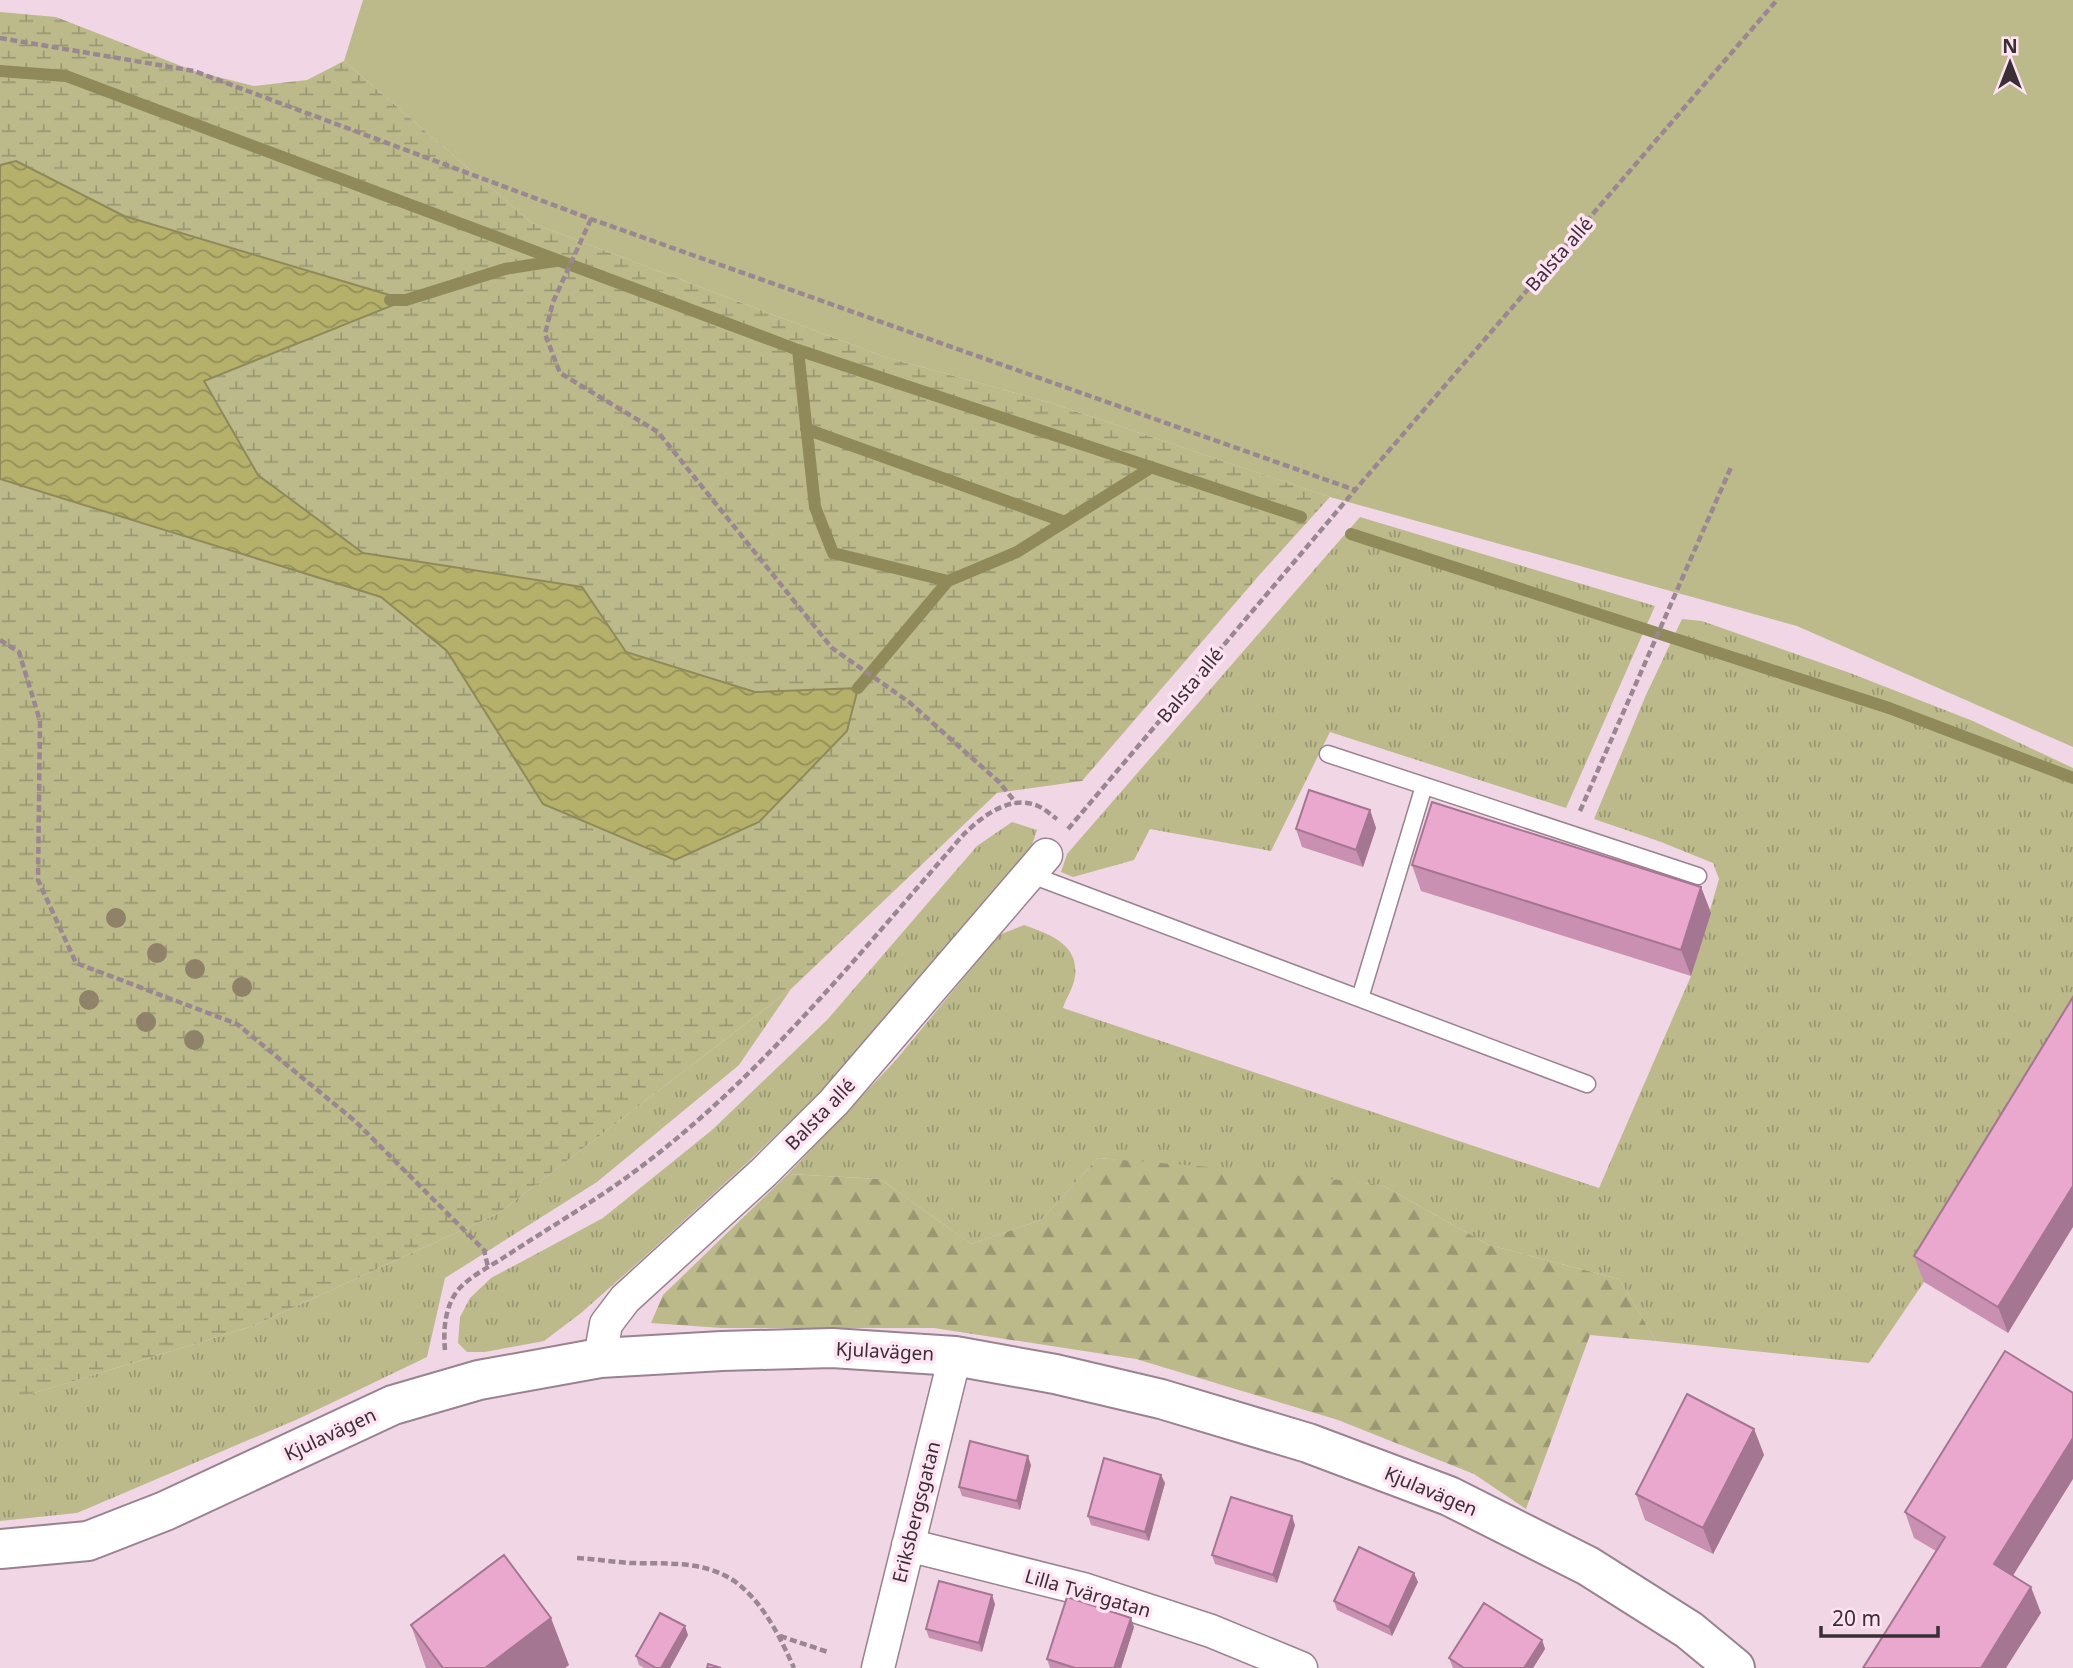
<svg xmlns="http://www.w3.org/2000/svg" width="2073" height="1668" font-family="'Noto Sans',sans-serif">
<defs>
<pattern id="grass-tufts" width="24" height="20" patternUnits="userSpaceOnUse" patternTransform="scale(1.75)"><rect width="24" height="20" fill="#bcba8b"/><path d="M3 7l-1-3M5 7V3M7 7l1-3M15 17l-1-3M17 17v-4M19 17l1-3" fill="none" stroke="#9a9872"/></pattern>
<pattern id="forest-firs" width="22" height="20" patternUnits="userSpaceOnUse" patternTransform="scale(1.75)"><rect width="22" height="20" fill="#bcba8b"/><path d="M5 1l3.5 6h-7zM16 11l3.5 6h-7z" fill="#9a9872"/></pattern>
<pattern id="wetland-marsh" width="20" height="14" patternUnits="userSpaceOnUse" patternTransform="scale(1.75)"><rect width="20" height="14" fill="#bcba8b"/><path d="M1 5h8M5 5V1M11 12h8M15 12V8" fill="none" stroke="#9a9872"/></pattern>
<pattern id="water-waves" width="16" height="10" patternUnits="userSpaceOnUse" patternTransform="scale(1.75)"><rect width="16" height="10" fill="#b5b16b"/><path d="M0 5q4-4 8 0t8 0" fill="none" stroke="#949059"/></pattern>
</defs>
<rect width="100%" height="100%" fill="#f1d6e5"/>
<path fill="url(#grass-tufts)" d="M1360,517L1655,606L1566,808L1330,732L1271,851L1150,829L1134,860L1073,877L1061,872L1067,854Z
M1682,619L1702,621L1850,673L1973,721L2073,768V1038L1924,1282L1869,1363L1656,1341L1619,1279L1489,1245L1382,1185L1098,1158L1041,1220L971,1244L880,1179L788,1174L896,1060L999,935L1024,925C1049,934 1079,944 1075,976C1074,987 1066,998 1063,1008L1599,1188L1691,976L1719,879L1713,863L1661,842L1594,819L1646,695Z
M1012,822L1037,830L1031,848L938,959L817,1095L749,1161L641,1260L581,1313L544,1341L485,1352H467L458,1343L460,1317L470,1298L491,1278L603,1218L712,1130L827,1020L977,846Z
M791,989L739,1065L597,1182L445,1278L427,1357L298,1419L77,1513L0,1521V1395H28L253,1326L499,1213Z"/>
<path fill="url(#forest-firs)" d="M1098,1158L1247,1170L1382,1185L1489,1245L1619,1279L1656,1341L1590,1335L1526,1509L1474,1474L1338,1420L1136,1359L934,1328H721L651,1323L663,1295L788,1174L880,1179L971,1244L1041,1220Z"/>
<path fill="url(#wetland-marsh)" d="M0,12L56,17L194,71L254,86L307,80L344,61L532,223L882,356L1048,402L1330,497L1262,572L1082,781L997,793L791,989L499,1213L253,1326L28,1395H0Z"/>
<path fill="#bcba8b" d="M363,0H2073V747L1797,626L1330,497L1048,402L882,356L532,223L344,61Z"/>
<path fill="url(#water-waves)" stroke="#908a5b" stroke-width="2" d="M16,161L124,216L406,300L204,381L258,475L363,553L582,587L626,652L755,692L858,688L847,731L759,822L675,860L543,804L447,651L381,597L0,479V165Z"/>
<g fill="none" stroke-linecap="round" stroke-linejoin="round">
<path stroke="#908a5b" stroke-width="12" d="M0,71L66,76L798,350L1301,517
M390,300H406L505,269L555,261
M798,350L815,507L833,553L948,581L1017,552L1152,467
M806,429L1065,522
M1351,534L1889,708L2073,778
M858,688L948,581"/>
<g stroke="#9a8290" stroke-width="19">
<path id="service" d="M1328,754L1698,876
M1029,874L1587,1084
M1360,998L1424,786"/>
</g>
<g stroke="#9a8290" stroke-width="35">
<path id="minor" d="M600,1358L606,1324L625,1299L764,1172L834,1102L1046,855
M908,1545L1083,1589L1211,1631L1301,1668
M878,1668L955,1356"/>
</g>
<g stroke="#9a8290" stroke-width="42">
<path id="tertiary" d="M0,1549L88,1541L165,1511L393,1405L479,1380L600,1358L722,1351L832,1348L955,1356L1055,1374L1161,1399L1308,1443L1449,1496L1588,1566L1689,1630L1735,1668"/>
</g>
<path stroke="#9a8791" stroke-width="4.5" stroke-dasharray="7 3.5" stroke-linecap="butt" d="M0,38L194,71L591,219L1355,490
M591,219L553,302L545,334L560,373L658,432L832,648L909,702L999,782L1016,803
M0,640L19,652L40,721L38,880L76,963L237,1024L355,1121L484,1250L488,1267
M1580,811L1732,465
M1068,829L1355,490L1777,0
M445,1350C443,1330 445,1306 458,1290C470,1276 491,1266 506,1256C541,1233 578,1211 613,1187C750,1092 855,958 964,834C983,816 1010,794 1038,806C1045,809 1051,815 1057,819
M577,1558C595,1559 613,1562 631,1563C667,1564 706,1560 737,1583C764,1604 780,1637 794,1668
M780,1636L828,1652"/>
<use href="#service" stroke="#fff" stroke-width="16"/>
<use href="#minor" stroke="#fff" stroke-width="32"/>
<use href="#tertiary" stroke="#fff" stroke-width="38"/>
</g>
<g fill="#908269">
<circle cx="116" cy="918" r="10"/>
<circle cx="157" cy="953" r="10"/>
<circle cx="195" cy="969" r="10"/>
<circle cx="242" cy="987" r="10"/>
<circle cx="89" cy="1000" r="10"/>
<circle cx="146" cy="1022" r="10"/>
<circle cx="194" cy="1040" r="10"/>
</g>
<path fill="#c990b2" d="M1370,810L1376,828L1363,867L1302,847L1296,829Z
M1412,865L1701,887L1711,913L1691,976L1421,891Z
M2073,997L2008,1333L1924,1282L1914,1256Z
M1754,1429L1764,1455L1713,1554L1645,1520L1636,1494Z
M1031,1465L1020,1510L962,1496L959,1487Z
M1165,1483L1149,1541L1091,1525L1088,1516Z
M1905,1512L2013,1575L2041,1613L1914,1538Z
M1295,1525L1277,1583L1215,1564L1212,1555Z
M1418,1582L1392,1636L1337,1610L1334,1601Z
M995,1604L982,1652L929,1638L926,1629Z
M411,1625L569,1665L565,1668H426Z
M1134,1627L1121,1668H1050L1047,1659Z
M688,1635L670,1668H644L639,1665L636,1656Z
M1542,1640L1545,1649L1533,1668H1453L1449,1658Z"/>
<path fill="#a47691" d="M1370,810L1376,828L1363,867L1356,850Z
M1701,887L1711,913L1691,976L1681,950Z
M2073,1186V1227L2008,1333L1998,1307Z
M1754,1429L1764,1455L1713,1554L1703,1528Z
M2073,1438V1479L2004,1590L1994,1564Z
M1028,1456L1031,1465L1020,1510L1017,1501Z
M1161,1475L1165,1483L1149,1541L1145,1532Z
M1292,1516L1295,1525L1277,1583L1273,1575Z
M1414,1573L1418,1582L1392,1636L1389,1627Z
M2031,1587L2041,1613L2006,1668H1981Z
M992,1595L995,1604L982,1652L979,1643Z
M551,1618L569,1665L565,1668H485Z
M1131,1618L1134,1627L1121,1668H1114Z
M685,1626L688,1635L670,1668H661Z
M1542,1640L1545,1649L1533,1668H1524Z"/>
<path fill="#eaa8cf" stroke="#a47691" stroke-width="2" d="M1309,790L1370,810L1356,850L1296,829Z
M1432,802L1701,887L1681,950L1412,865Z
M2073,997V1186L1998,1307L1914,1256Z
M2005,1351L2073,1393V1438L1994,1564L2031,1587L1981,1668H1863L1945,1537L1905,1512Z
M1687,1394L1754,1429L1703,1528L1636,1494Z
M970,1441L1028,1456L1017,1501L959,1487Z
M1104,1458L1161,1475L1145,1532L1088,1516Z
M1231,1497L1292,1516L1273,1575L1212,1555Z
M1359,1547L1414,1573L1389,1627L1334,1601Z
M504,1555L551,1618L485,1668H443L411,1625Z
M939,1581L992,1595L979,1643L926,1629Z
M1067,1597L1131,1618L1114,1668H1075L1047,1659Z
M1484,1603L1542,1640L1524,1668H1464L1449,1658Z
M660,1613L685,1626L661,1668H656L636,1656Z
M708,1664L721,1668H707Z"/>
<g text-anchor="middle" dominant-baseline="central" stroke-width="7" stroke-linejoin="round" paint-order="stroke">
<g font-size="19" fill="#392f35" stroke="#ffe3f3">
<text transform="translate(1559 254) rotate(-49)">Balsta allé</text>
<text transform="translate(1190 685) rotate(-50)">Balsta allé</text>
<text transform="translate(820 1114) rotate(-46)">Balsta allé</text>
<text transform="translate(885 1351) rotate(3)">Kjulavägen</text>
<text transform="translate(330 1434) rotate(-25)">Kjulavägen</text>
<text transform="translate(1431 1491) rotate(23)">Kjulavägen</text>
<text transform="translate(916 1512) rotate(-76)">Eriksbergsgatan</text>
<text transform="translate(1088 1593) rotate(16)">Lilla Tvärgatan</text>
</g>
</g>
<g transform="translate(2010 63)" stroke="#ffe3f3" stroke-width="5" paint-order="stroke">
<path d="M0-5L12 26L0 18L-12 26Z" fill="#392f35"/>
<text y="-10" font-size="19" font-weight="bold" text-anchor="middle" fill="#392f35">N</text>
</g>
<path d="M1821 1626v10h117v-10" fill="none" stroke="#392f35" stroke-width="3.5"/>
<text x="1832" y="1626" font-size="21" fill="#392f35" stroke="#ffe3f3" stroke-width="5" paint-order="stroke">20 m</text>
</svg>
